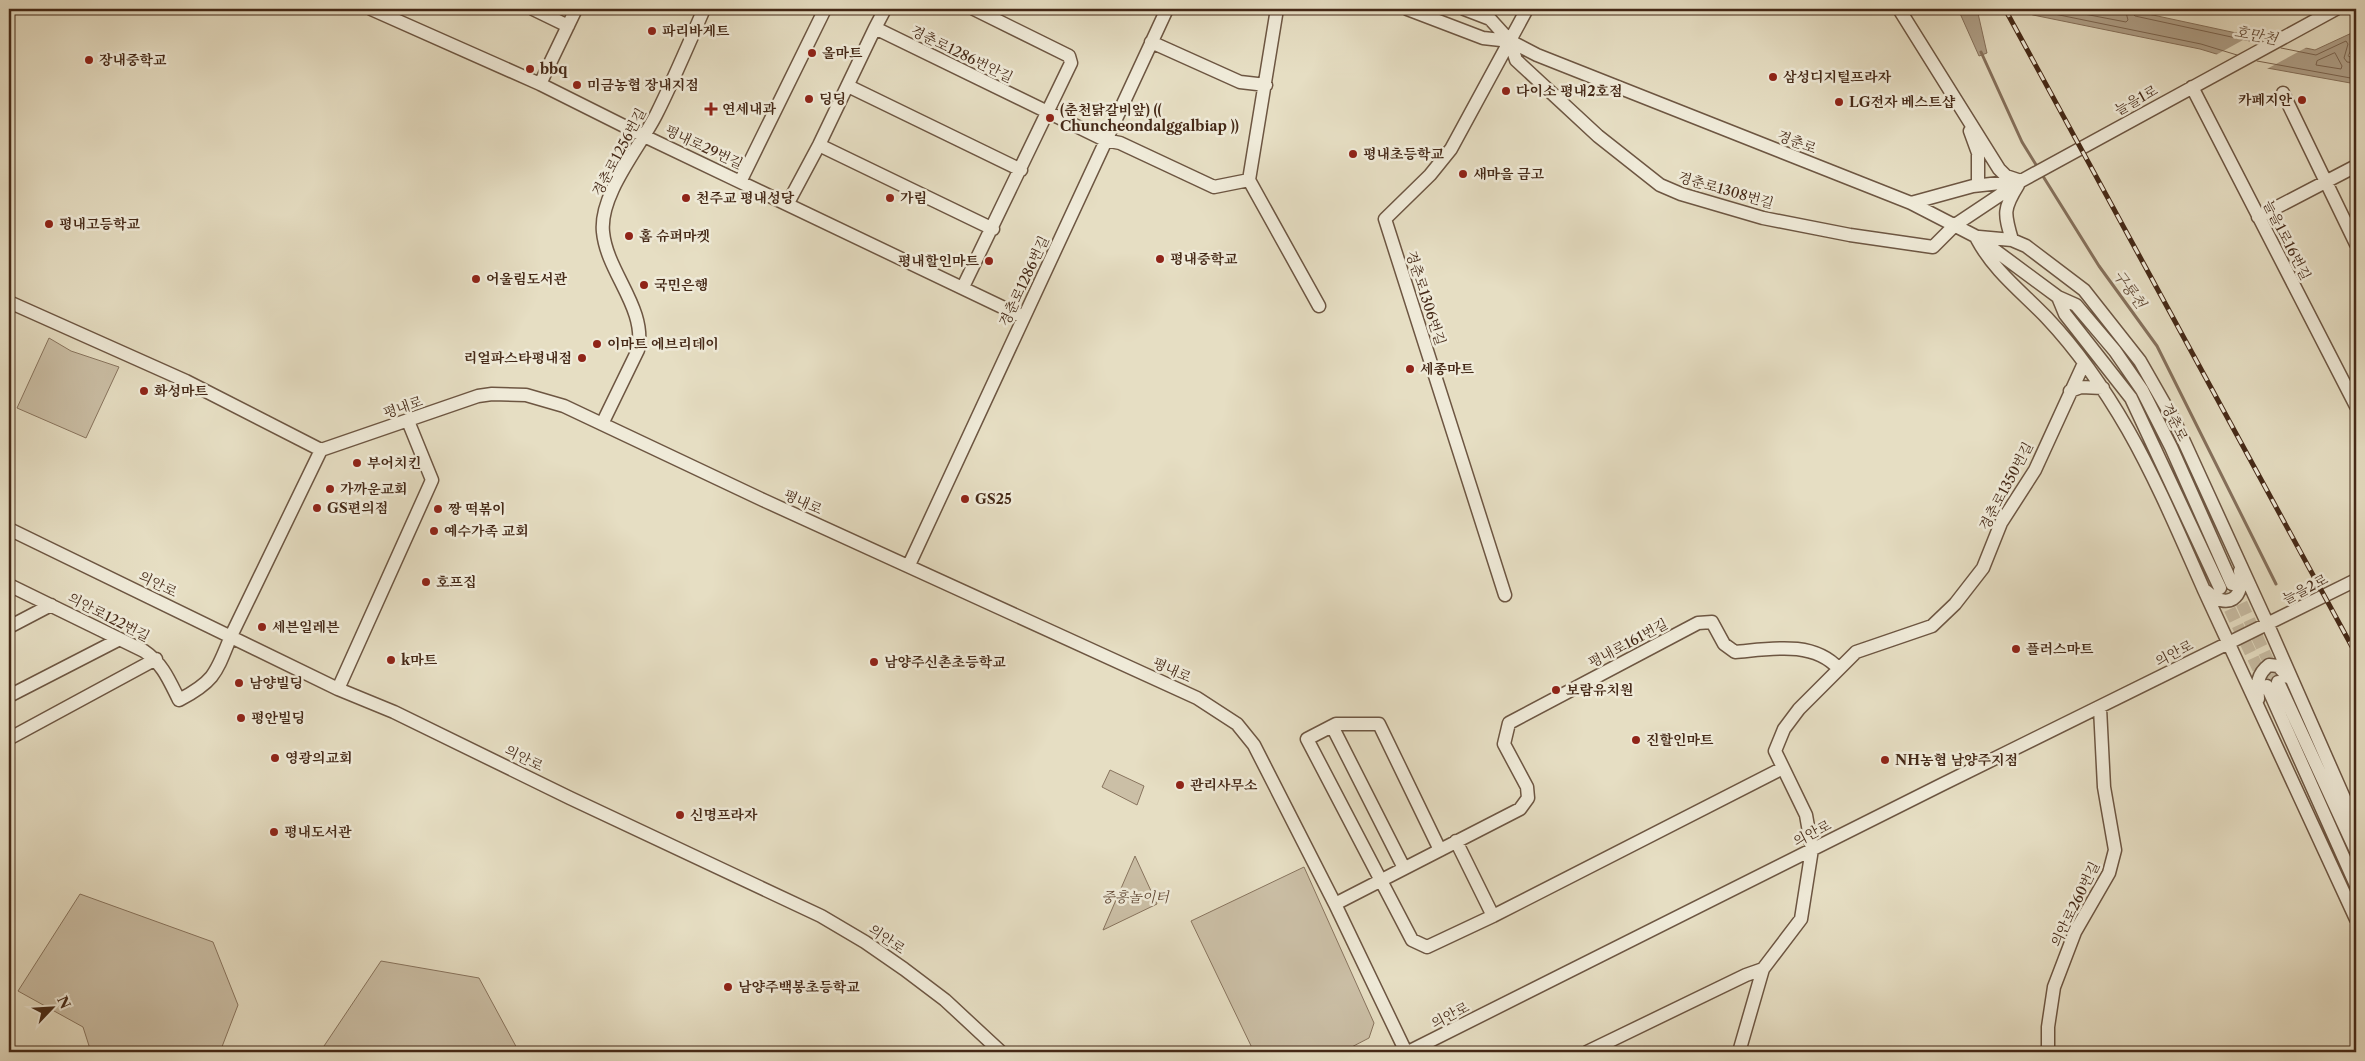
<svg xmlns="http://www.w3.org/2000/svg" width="2365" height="1061" font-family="'Libre Caslon Text','Noto Serif KR',serif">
<rect width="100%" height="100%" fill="#e6dec3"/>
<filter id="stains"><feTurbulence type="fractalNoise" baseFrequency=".004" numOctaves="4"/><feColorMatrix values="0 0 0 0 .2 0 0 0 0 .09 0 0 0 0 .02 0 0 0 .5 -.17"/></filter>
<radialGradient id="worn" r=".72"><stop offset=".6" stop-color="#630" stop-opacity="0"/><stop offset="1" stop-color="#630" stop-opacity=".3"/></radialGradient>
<path fill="#cbbfa6" stroke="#88745e" d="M49,338L71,351L119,367L86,438L17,408Z
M1110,770L1144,786L1137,805L1102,787Z
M1135,856L1157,904L1103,930Z
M1304,867L1374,1023L1369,1038L1342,1052H1254L1191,921Z
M80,894L213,942L238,1005L220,1052H91L83,1027L18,991Z
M381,961L479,978L519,1052H320Z"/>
<path fill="#afa089" stroke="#85705b" d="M1958,9H1977L1987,53L1979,56Z
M2016,9H2125L2315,50L2356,31V41L2348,56L2356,59V84L2256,66L2200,49L2033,15Z"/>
<path fill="#e6dec3" d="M2254,34L2309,46L2265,70L2214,56Z"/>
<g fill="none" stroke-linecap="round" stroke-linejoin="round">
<path stroke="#7a6450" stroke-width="1" d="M2030,9L2201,44L2237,55
M2058,9L2126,22L2128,20L2125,9
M2131,9L2132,13L2135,16L2259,43
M2281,48L2316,55L2346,41L2348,44L2344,58L2347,62L2356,63
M2335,53L2342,66L2341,69L2316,65L2317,61Z
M2257,61L2356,79"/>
<path stroke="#85705b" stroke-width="3" d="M1981,52L2022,142L2038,168
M2041,173L2099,266L2157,346L2276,584"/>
<path stroke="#c6baa1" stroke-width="12" stroke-dasharray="12 6" stroke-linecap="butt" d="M2234,587L2278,682
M2222,593L2265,683"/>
<g stroke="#6d5642" stroke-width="15">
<path id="minor" d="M371,9L540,84L644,136L1023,317
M533,9L568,26
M1277,9L1249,180L1319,306
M1407,9L1483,38L1510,41
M1464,9L1490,19L1510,41L1537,55L1911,203L1977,237L2058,297L2076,305L2115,351L2142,390L2171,447L2232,584
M1899,9L1999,169L2006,176L2021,181
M875,28L885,9
M1510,41L1516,60L1598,136L1660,185L1681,194L1763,218L1850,235L1933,247L1955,225L2021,181L2336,9
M1151,42L1240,82L1266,85
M540,84L576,9
M848,86L1021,170
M2192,87L2356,406
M2283,93L2356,244
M1970,131L1978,153V185
M819,145L993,229
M741,180L825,9
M788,203L819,145L875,28L1105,140L1120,143L1214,187L1249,180
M1911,203L1973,186L2018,181
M2258,217L2356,166
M1979,237L2012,240L2026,246L2084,290L2140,361L2176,424L2268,625L2356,825
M1977,239C1994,271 2022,292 2047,318C2079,352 2105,390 2128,430C2157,481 2180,536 2204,590C2254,700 2306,809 2356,919
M2012,240C2004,213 2003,209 2018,185
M963,287L1071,63L1069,56L974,9
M2058,297L2065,314L2131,398L2220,588
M9,302L186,381L321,450L478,396L492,394L526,395L564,406L763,500L1197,698L1237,724L1254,745L1335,904L1406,1052
M2070,391L2081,387L2103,388
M602,424L638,350C647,308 607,273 603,232C599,194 641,146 657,113C674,79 689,43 704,9
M9,529L338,689L394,712L570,798L821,916L865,942L904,969L945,1000L1001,1052
M909,565L1167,9
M9,585L144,651C163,664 169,680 179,700C215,681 216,673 231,636L321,450
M2206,591C2228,611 2245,598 2240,571
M1505,595L1385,219L1430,175L1451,149L1527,9
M9,627L51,605
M2278,682L2356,851
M2267,686L2356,885
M338,689L432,480L408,421
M9,696L118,640
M2258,699C2257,684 2257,674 2269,665L2278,666L2288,677
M1332,726L1404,868
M12,737L156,659
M1456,841L1493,916
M1440,850L1379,724H1336L1307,739L1412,940L1427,947L1493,916L1783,768
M1335,904L1520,809L1528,798L1527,787L1504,744L1509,723L1698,623L1712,622L1724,644L1735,652C1770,649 1813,640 1839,669
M1408,1052L1941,785L2356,580
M1587,1052L1746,975L1763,969
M1739,1052L1763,969L1801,919L1812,849L1806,815L1775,751L1784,729L1799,709L1856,652L1932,626L1955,604L1983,568L2001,523L2035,470L2084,363
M2048,1052V1027L2054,987L2075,932L2109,873L2115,850L2104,787L2100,708"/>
</g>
<use href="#minor" stroke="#efead8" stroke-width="12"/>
<g stroke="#452917" stroke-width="5">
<path id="rail" d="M2005,9L2356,654"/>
</g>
<use href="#rail" stroke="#efead8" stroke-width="3" stroke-dasharray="9" stroke-linecap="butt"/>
</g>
<g fill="#8f2418" stroke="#efead8" stroke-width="2">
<circle cx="652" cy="31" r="5"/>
<circle cx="812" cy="53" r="5"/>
<circle cx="89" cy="60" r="5"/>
<circle cx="530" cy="69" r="5"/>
<circle cx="1773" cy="77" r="5"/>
<circle cx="577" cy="85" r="5"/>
<circle cx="1506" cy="91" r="5"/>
<circle cx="809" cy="99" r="5"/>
<circle cx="2302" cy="100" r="5"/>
<circle cx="1839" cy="102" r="5"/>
<path d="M708.5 101.5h5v5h5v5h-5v5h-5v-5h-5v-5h5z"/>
<circle cx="1050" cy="118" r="5"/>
<circle cx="1353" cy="154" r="5"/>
<circle cx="1463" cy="174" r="5"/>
<circle cx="686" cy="198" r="5"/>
<circle cx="890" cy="198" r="5"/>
<circle cx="49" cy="224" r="5"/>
<circle cx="629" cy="236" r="5"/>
<circle cx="1160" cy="259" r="5"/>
<circle cx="989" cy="261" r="5"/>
<circle cx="476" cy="279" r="5"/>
<circle cx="644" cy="285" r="5"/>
<circle cx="597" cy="344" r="5"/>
<circle cx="582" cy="358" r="5"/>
<circle cx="1410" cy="369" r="5"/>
<circle cx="144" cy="391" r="5"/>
<circle cx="357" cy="463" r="5"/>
<circle cx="330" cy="489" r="5"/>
<circle cx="965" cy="499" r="5"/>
<circle cx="317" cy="508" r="5"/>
<circle cx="438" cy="509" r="5"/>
<circle cx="434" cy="531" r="5"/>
<circle cx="426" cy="582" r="5"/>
<circle cx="262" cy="627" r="5"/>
<circle cx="2016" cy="649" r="5"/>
<circle cx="391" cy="660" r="5"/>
<circle cx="874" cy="662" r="5"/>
<circle cx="239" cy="683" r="5"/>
<circle cx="1556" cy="690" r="5"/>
<circle cx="241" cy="718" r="5"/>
<circle cx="1636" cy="740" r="5"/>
<circle cx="275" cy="758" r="5"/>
<circle cx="1885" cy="760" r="5"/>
<circle cx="1180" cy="785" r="5"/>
<circle cx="680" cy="815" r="5"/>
<circle cx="274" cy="832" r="5"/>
<circle cx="728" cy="987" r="5"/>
</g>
<g text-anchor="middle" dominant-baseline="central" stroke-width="5" stroke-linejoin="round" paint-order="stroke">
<g font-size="14" font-weight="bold" fill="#452917" stroke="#efead8" text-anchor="start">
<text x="662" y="31">파리바게트</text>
<text x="822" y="53">올마트</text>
<text x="99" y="60">장내중학교</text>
<text x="540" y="69">bbq</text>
<text x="1783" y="77">삼성디지털프라자</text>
<text x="587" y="85">미금농협 장내지점</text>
<text x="1516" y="91">다이소 평내2호점</text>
<text x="819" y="99">딩딩</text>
<text x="2292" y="100" text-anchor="end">카페지안</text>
<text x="1849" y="102">LG전자 베스트샵</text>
<text x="722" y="109">연세내과</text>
<text x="1060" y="110">(춘천닭갈비앞) ((<tspan x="1060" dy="16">Chuncheondalggalbiap ))</tspan></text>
<text x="1363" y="154">평내초등학교</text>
<text x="1473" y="174">새마을 금고</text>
<text x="696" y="198">천주교 평내성당</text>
<text x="900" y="198">가림</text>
<text x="59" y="224">평내고등학교</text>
<text x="639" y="236">홈 슈퍼마켓</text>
<text x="1170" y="259">평내중학교</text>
<text x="979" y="261" text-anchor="end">평내할인마트</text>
<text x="486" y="279">어울림도서관</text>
<text x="654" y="285">국민은행</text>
<text x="607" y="344">이마트 에브리데이</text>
<text x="572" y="358" text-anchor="end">리얼파스타평내점</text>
<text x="1420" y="369">세종마트</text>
<text x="154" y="391">화성마트</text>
<text x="367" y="463">부어치킨</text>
<text x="340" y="489">가까운교회</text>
<text x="975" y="499">GS25</text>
<text x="327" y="508">GS편의점</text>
<text x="448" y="509">짱 떡볶이</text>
<text x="444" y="531">예수가족 교회</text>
<text x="436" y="582">호프집</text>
<text x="272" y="627">세븐일레븐</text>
<text x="2026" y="649">플러스마트</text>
<text x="401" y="660">k마트</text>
<text x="884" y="662">남양주신촌초등학교</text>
<text x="249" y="683">남양빌딩</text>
<text x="1566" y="690">보람유치원</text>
<text x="251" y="718">평안빌딩</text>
<text x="1646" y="740">진할인마트</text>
<text x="285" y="758">영광의교회</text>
<text x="1895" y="760">NH농협 남양주지점</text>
<text x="1190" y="785">관리사무소</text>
<text x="690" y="815">신명프라자</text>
<text x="284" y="832">평내도서관</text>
<text x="738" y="987">남양주백봉초등학교</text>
</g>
<g font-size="14" fill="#452917" stroke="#efead8">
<text transform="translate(962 54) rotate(26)">경춘로1286번안길</text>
<text transform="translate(2136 100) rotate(-29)">늘을1로</text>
<text transform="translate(1797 142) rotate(21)">경춘로</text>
<text transform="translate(704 147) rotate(25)">평내로29번길</text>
<text transform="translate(619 152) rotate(-62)">경춘로1256번길</text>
<text transform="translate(1726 190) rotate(16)">경춘로1308번길</text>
<text transform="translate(2287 240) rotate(63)">늘을1로16번길</text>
<text transform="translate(1024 281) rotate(-65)">경춘로1286번길</text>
<text transform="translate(1426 298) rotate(72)">경춘로1306번길</text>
<text transform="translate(403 407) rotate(-19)">평내로</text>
<text transform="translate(2175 422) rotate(64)">경춘로</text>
<text transform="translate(2006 486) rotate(-62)">경춘로1350번길</text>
<text transform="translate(803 502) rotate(24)">평내로</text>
<text transform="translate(158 584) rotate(26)">의안로</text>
<text transform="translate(2305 589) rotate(-27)">늘을2로</text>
<text transform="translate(109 617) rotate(27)">의안로122번길</text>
<text transform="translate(1628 643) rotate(-28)">평내로161번길</text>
<text transform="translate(2174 653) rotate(-27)">의안로</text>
<text transform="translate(1172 670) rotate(24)">평내로</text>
<text transform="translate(524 758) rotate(26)">의안로</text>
<text transform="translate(1812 833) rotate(-27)">의안로</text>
<text transform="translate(2075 904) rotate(-64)">의안로260번길</text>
<text transform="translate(887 939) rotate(34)">의안로</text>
<text transform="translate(1450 1015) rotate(-27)">의안로</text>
</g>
<g font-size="14" font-style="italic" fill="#604734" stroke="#efead8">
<text x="1135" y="897">중흥놀이터</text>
</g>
<g font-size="15" font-style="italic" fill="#654d39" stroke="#efead8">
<text transform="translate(2256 35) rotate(11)">호만천</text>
<text transform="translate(2130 289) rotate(54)">구룡천</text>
</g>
</g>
<rect width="2365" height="1061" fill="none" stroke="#e6dec3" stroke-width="30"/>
<rect x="10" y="10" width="2345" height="1041" fill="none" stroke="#452917" stroke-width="2.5"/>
<rect x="15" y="15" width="2335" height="1031" fill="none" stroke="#452917"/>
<g transform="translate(52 1008) rotate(65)" stroke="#efead8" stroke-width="4" paint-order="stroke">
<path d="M0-4L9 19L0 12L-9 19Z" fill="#452917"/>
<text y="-8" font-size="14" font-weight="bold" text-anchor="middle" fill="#452917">N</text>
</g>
<rect width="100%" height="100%" filter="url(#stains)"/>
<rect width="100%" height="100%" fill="url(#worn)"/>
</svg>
